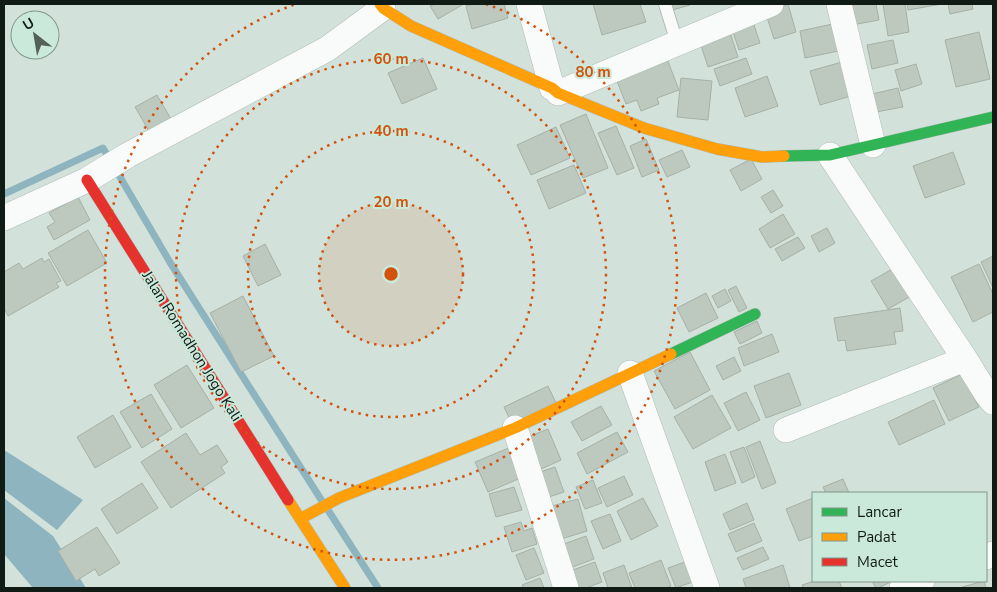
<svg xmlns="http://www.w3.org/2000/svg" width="997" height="592" font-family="'Nunito Sans',sans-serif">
<rect width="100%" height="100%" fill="#d2e2da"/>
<path fill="#8db4bf" d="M4,450L83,500L57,530L4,490Z
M4,498L53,536L86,588H33L4,554Z"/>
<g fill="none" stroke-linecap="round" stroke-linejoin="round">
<path stroke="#8db4bf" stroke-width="7" d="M4,194L103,148L171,264L322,501
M328,510L378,588"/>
</g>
<path fill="#bdc9be" stroke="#a6b0a7" d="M435,4H461L462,5L438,19L430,6Z
M474,4H504L508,18L472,29L466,6Z
M593,4H640L646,22L602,35Z
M667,4H690V5L669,11Z
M788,4L796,32L774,39L765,11Z
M849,4H876L879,20L852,25Z
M883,4H905L909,32L888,36Z
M907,4H942L908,10Z
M948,4H972L973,9L950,14Z
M753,22L760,43L739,50L732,29Z
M837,23L843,50L805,58L800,31Z
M728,26L738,57L708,67L698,36Z
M979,32L990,79L956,87L945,40Z
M893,40L898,63L872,69L867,45Z
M664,51L679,90L657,98L659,104L641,111L637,100L626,104L613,71Z
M423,58L437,89L402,104L388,73Z
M746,58L752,74L720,86L714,69Z
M842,62L851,96L820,105L810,71Z
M916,64L922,84L901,91L895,70Z
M767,76L778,106L745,117L735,88Z
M681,78L712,81L708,120L677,117Z
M898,88L903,107L876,112L872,94Z
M157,95L171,119L149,131L135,107Z
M586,114L608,168L583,178L560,125Z
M616,126L634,168L617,175L598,133Z
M556,127L570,158L531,175L517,145Z
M646,139L659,170L642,177L630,146Z
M682,150L690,167L667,177L659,160Z
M953,152L965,184L925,198L913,166Z
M751,159L762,179L741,191L730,170Z
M574,165L586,193L549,209L537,180Z
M773,190L783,206L771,213L761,197Z
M78,197L90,220L54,240L47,227L55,222L49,213Z
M783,214L795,234L770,248L759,229Z
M827,228L835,243L819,252L811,236Z
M88,230L107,263L67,286L48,253Z
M798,237L805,248L782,261L775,249Z
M265,244L281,275L258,286L243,256Z
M993,256V288L981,262Z
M42,258L44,262L49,259L61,281L56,283L59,287L8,316L4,308V272L19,263L23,269Z
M979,264L993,294V312L973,322L951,277Z
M896,267L913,295L888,309L871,281Z
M736,286L747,308L739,312L728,290Z
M725,289L731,301L718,308L712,296Z
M706,293L718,318L689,332L677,308Z
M243,296L274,356L241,372L210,313Z
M900,308L903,331L894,332L896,344L847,351L845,340L838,341L834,318Z
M757,321L762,333L740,344L734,332Z
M772,334L779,352L744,366L738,348Z
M690,352L710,390L675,409L654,371Z
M734,357L741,371L723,380L716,366Z
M187,365L214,408L181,428L154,385Z
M789,373L801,405L766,418L754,386Z
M962,374L979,407L949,421L933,388Z
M548,386L557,405L513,426L504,407Z
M746,392L760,420L738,431L724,403Z
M151,394L172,429L142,448L120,412Z
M712,395L731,428L693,449L674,417Z
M934,400L945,424L899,445L888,422Z
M601,406L612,425L582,441L571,422Z
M113,415L131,447L95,468L77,437Z
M548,429L561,460L539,470L525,438Z
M617,432L628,452L587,474L577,453Z
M186,433L200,455L217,445L228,462L221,467L225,473L171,508L141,462Z
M760,441L776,483L762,489L746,447Z
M511,447L523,477L488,492L475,462Z
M744,447L755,477L742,483L730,452Z
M725,454L736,483L715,491L705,462Z
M555,467L564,492L543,499L534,474Z
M624,476L633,495L607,507L598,488Z
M843,479L849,493H826L823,487Z
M593,480L602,503L585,509L576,487Z
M142,483L158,508L117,534L101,509Z
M514,487L522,510L496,517L489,494Z
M643,498L658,526L631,540L617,511Z
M813,498V536L799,541L786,509Z
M578,499L587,531L558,540L548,507Z
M747,503L754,520L730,530L723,514Z
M610,514L621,541L603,549L591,521Z
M521,522L524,531L532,528L537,544L512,552L504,527Z
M754,523L762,541L736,552L728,534Z
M97,527L120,563L99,576L95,569L76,581L58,551Z
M586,536L594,559L570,568L561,545Z
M763,547L769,559L743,570L737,558Z
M534,548L544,573L526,580L516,555Z
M661,560L671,586L666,588H635L629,573Z
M690,560L698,580L676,588L668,568Z
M595,562L602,582L586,588H576L570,571Z
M624,565L632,588H608L603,573Z
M783,565L790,588H746L743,579Z
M540,578L544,588H523L522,585Z
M814,581H839L842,588H803L802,585Z
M872,581H893L878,588H876Z
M984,581L986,588H962V587Z"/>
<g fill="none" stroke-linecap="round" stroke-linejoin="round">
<g stroke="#afbcb5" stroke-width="14">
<path id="lane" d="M665,4L677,43"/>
</g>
<g stroke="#afbcb5" stroke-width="26">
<path id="street" d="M529,4L552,88
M839,4L873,145
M558,93L771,4
M830,155L965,359L986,393L993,402
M4,218L87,180L128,155L327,49L383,8
M630,373L707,588
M515,428L566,588
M786,430L965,359
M986,557L993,554
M902,588L922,581"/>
</g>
<g stroke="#afbcb5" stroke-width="12">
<path id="fast" d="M784,156L830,155L993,117
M671,354L755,314"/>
</g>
<g stroke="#afbcb5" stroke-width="12">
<path id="slow" d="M380,4L383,8L411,26L552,88L558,93L644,128L717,149L762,157L784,156
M288,500L345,588
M300,519L339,498L515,428L671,354"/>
</g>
<g stroke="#afbcb5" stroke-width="12">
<path id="jam" d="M87,180L288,500"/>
</g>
<use href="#lane" stroke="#f8fbf9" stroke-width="12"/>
<use href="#street" stroke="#f8fbf9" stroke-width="25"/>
<use href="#fast" stroke="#30b455" stroke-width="11"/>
<use href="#slow" stroke="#ff9f0a" stroke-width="11"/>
<use href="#jam" stroke="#e5322d" stroke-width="11"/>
</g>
<circle cx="391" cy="274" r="72" fill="#d2530d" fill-opacity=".12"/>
<g fill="none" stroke="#d2530d" stroke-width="2.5" stroke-dasharray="2.5 5">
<circle cx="391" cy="274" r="72"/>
<circle cx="391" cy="274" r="143"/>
<circle cx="391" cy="274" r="215"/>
<path d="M486 4A286 286 0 1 1 296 4"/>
</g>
<g text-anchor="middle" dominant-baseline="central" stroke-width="4" stroke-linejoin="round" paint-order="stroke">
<g font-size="15" fill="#101b16" stroke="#cbe9da">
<text transform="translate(192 346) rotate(58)">Jalan Romadhon Jogo Kali</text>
</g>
</g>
<circle cx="391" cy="274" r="8" fill="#d2530d" stroke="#cbe9da" stroke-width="2.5"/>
<g font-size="15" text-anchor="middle" font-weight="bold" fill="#d2530d" stroke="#cbe9da" stroke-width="4" stroke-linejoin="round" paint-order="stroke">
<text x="391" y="64">60 m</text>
<text x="593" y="77">80 m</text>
<text x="391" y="136">40 m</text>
<text x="391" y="207">20 m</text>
</g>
<rect width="997" height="592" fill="none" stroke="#101b16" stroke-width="10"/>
<rect x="812" y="492" width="175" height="90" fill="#cbe9da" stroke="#80978c"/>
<rect x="822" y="508" width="25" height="8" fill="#30b455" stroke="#80978c"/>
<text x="857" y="517" font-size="15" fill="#101b16">Lancar</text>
<rect x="822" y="533" width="25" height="8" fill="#ff9f0a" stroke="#80978c"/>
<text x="857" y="542" font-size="15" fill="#101b16">Padat</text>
<rect x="822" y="558" width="25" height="8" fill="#e5322d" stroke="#80978c"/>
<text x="857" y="567" font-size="15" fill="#101b16">Macet</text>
<g transform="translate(35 35) rotate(329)"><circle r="24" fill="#cbe9da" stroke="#80978c"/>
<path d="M0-4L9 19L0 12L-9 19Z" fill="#54615b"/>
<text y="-8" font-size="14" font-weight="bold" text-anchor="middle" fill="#101b16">U</text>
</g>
</svg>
